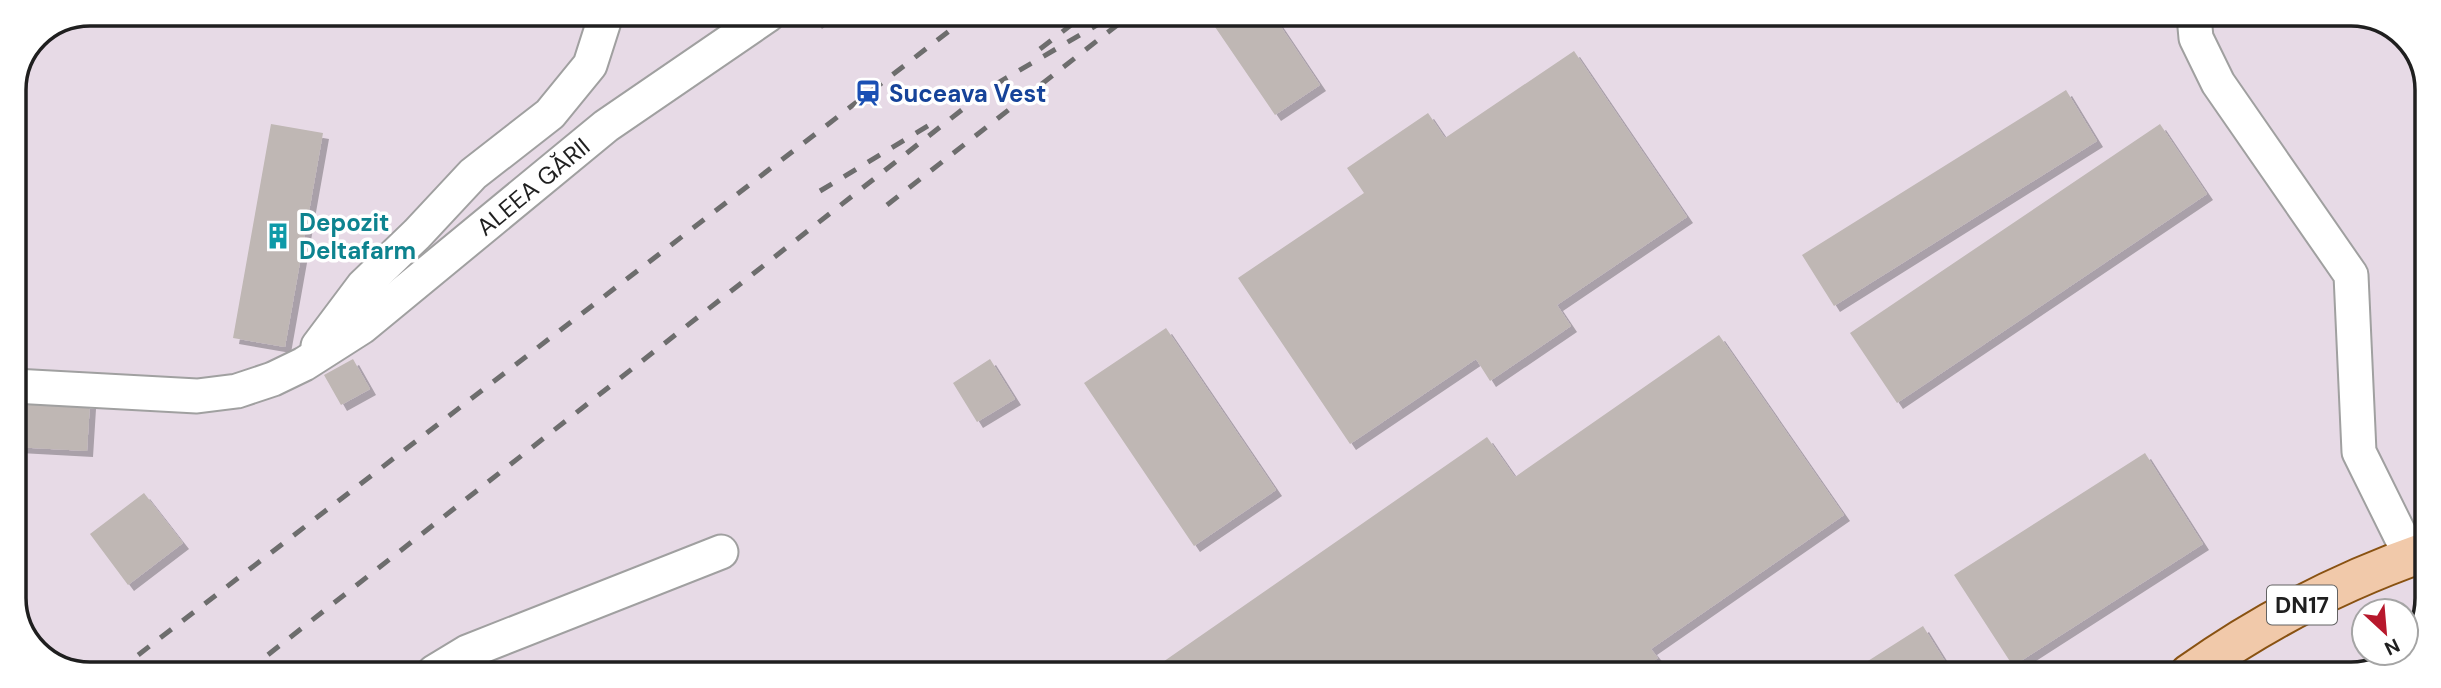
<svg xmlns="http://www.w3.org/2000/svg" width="2441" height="688" font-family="'DM Sans',sans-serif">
<defs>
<filter id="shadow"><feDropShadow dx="6" dy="6" stdDeviation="0" flood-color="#0004"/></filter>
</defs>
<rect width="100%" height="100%" fill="#efebe7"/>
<path fill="#e7dae6" d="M90,14L2370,16L2408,40L2427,84L2425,617L2406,645V611H2364V653H2401L2398,658L2352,674L71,672L33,648L14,604V89L36,36Z"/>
<path fill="#bfb7b4" filter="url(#shadow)" d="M810,15H827L816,23Z
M1226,15H1273L1320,85L1275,115L1213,24Z
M1574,51L1687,217L1557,305L1571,326L1490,381L1476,359L1350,444L1238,278L1364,193L1347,168L1428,113L1445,138Z
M2066,90L2097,141L1834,306L1802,255Z
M271,124L323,133L285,347L233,338Z
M2160,124L2207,194L1897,403L1850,333Z
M1166,328L1276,490L1194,546L1084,383Z
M1719,335L1844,515L1651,649L1658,658L1636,673H1147L1487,437L1515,477Z
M353,359L370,389L341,405L324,375Z
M990,359L1015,399L977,422L953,383Z
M14,399L90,403L87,451L14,447Z
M2145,453L2203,544L2013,666L1954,575Z
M144,493L183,543L128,585L90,534Z
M1923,626L1953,674L1849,673Z"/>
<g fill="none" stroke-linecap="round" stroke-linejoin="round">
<g stroke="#a0a0a0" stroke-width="37">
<g id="minor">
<path d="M2194,16L2196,38L2218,83L2351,275L2359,452L2411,557"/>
<path d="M318,346L363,286L417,234L473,174L550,114L590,65L606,15"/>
<path id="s1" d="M14,386L197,396L237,391L273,379L304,364L362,327L606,126L768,15"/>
<path d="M434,672L467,652L721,552"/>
</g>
</g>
<g stroke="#895212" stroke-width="42">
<path id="major" d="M2189,674C2261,623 2341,581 2425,552"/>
</g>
<use href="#minor" stroke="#fff" stroke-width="33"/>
<use href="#major" stroke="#f1c9aa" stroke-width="38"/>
<path stroke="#6d6d6d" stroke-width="5" stroke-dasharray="14 14" stroke-linecap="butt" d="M1040,49L1084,15
M820,191L931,124
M887,205L1130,15
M116,672L970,15
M246,672L991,87L1114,15"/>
</g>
<defs>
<g id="station-bare" transform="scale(2.1)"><path d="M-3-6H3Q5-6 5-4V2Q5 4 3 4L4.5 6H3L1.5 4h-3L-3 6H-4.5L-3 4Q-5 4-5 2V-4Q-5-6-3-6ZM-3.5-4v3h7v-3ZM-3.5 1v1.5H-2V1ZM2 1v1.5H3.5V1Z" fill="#1a4fb4" stroke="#fff" stroke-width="2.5" paint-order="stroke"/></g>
<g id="building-bare" transform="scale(2.1)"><path d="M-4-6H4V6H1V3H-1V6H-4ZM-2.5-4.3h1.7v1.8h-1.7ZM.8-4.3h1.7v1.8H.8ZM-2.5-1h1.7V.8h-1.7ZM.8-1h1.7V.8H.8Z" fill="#0f9aa8" stroke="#fff" stroke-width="2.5" paint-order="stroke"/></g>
</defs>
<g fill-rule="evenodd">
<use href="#station-bare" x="868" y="93"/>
<use href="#building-bare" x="278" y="236"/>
</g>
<g text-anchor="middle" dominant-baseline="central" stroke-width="7" stroke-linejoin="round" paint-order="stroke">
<rect fill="#fff" stroke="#626262" stroke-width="2" x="2267" y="585.5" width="70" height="39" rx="5"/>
<g font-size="23" font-weight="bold" fill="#1f1f1f">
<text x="2302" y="605">DN17</text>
</g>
<g font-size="24" font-weight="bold" fill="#164399" stroke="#fff" text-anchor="start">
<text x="889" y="93">Suceava Vest</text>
</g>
<g font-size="24" fill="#1f1f1f" stroke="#fff">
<text stroke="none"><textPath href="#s1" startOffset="586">ALEEA GĂRII</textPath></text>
</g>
<g font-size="24" font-weight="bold" fill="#0d838f" stroke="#fff" text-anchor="start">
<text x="299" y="222">Depozit<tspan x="299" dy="28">Deltafarm</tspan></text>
</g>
</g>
<path d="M0 0H2441V688H0ZM90 26H2351A64 64 0 0 1 2415 90V598A64 64 0 0 1 2351 662H90A64 64 0 0 1 26 598V90A64 64 0 0 1 90 26Z" fill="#fff" fill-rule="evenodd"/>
<path fill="none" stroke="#1f1f1f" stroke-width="3.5" d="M90 26H2351A64 64 0 0 1 2415 90V598A64 64 0 0 1 2351 662H90A64 64 0 0 1 26 598V90A64 64 0 0 1 90 26Z"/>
<g transform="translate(2385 632) rotate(154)"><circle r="33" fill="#ffffff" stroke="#a5a5a5" stroke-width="2"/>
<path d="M0-5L12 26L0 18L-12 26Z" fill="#b7182c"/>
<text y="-10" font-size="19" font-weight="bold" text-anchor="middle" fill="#1f1f1f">N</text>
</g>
</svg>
